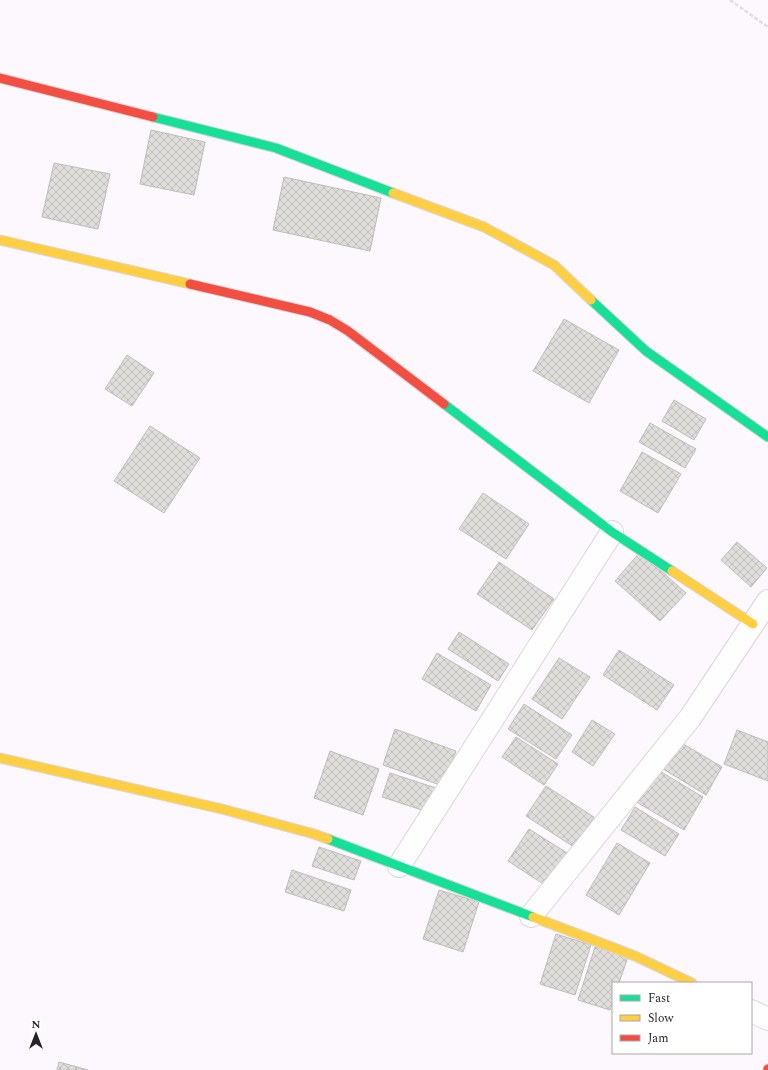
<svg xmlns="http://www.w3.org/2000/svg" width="768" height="1070" font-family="Spectral,serif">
<defs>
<pattern id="building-cross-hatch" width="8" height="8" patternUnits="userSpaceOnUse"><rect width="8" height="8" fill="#dfdedb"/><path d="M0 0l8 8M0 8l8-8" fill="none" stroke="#bfbebc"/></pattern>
</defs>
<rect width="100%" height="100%" fill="#fdf8fd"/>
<path fill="url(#building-cross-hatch)" stroke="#bebdbb" d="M151,130L205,142L194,195L140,184Z
M54,163L110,174L98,229L42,217Z
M284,177L381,198L370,251L273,230Z
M564,319L619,350L589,403L533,371Z
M127,355L154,373L132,406L105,389Z
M674,400L706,419L694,440L662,421Z
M650,423L696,449L685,468L639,442Z
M150,426L200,458L164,513L114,481Z
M642,452L681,474L658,513L620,491Z
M483,493L529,524L506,559L459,529Z
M737,542L767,568L751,587L721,560Z
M640,552L686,593L660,621L615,581Z
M499,562L554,599L532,630L477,594Z
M459,632L509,664L498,681L448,649Z
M619,650L674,685L657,710L603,675Z
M437,653L491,685L476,711L422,679Z
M559,658L590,677L562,719L532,699Z
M524,704L572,735L556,759L508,729Z
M592,720L615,734L593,766L572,752Z
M395,729L456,751L443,786L383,765Z
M737,730L768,742V781L724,764Z
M516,737L558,764L544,785L502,757Z
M680,742L722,767L706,795L663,769Z
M330,751L379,769L363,815L314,798Z
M653,767L703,797L684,830L633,800Z
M390,773L436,788L428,812L382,797Z
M546,786L594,817L574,847L526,816Z
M635,807L679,834L665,856L621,830Z
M529,829L572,856L551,889L508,861Z
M617,843L650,863L619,915L586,895Z
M319,847L361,861L354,880L312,866Z
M292,870L351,890L344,911L285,892Z
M439,890L479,902L463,952L423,939Z
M556,934L591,945L575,995L540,984Z
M595,947L628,957L619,983H613V1002L610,1010L578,1000Z
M59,1062L88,1070H57Z"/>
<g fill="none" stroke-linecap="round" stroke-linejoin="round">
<g stroke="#dbd5da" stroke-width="24">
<path id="street" d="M399,866L612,532
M531,916L690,718L768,601
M751,1011L768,1019"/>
</g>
<g stroke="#dbd5da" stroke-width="11">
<path id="fast" d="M153,117L276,148L393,193
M591,300L646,351L768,437
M444,404L612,532L672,571
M328,839L533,917"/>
</g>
<g stroke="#dbd5da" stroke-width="11">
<path id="slow" d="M393,193L484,227L554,265L591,300
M0,240L190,284
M672,571L753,624
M0,758L222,809L314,834L328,839
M533,917L635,956L692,983"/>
</g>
<g stroke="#dbd5da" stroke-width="11">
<path id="jam" d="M0,78L153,117
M190,284L310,312L330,320L348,331L444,404
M768,1069V1070"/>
</g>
<path stroke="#e1dee0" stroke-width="2.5" stroke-dasharray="4 2" stroke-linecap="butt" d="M730,0L768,27"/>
<use href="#street" stroke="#fffeff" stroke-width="22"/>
<use href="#fast" stroke="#16e098" stroke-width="9"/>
<use href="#slow" stroke="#ffcf43" stroke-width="9"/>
<use href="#jam" stroke="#f24e42" stroke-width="9"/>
</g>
<rect x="612" y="982" width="140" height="72" fill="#ffffff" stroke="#a9a6a9"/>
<rect x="620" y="995" width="20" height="6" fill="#16e098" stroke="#a9a6a9"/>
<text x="648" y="1002" font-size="12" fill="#282127">Fast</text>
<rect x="620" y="1015" width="20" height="6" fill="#ffcf43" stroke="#a9a6a9"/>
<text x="648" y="1022" font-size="12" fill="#282127">Slow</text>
<rect x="620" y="1035" width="20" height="6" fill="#f24e42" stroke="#a9a6a9"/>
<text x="648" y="1042" font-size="12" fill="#282127">Jam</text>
<g transform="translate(36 1034)" stroke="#ffffff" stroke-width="3" paint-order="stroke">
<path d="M0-3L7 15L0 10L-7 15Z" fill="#282127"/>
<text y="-6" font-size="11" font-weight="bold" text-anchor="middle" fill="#282127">N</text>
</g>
</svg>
